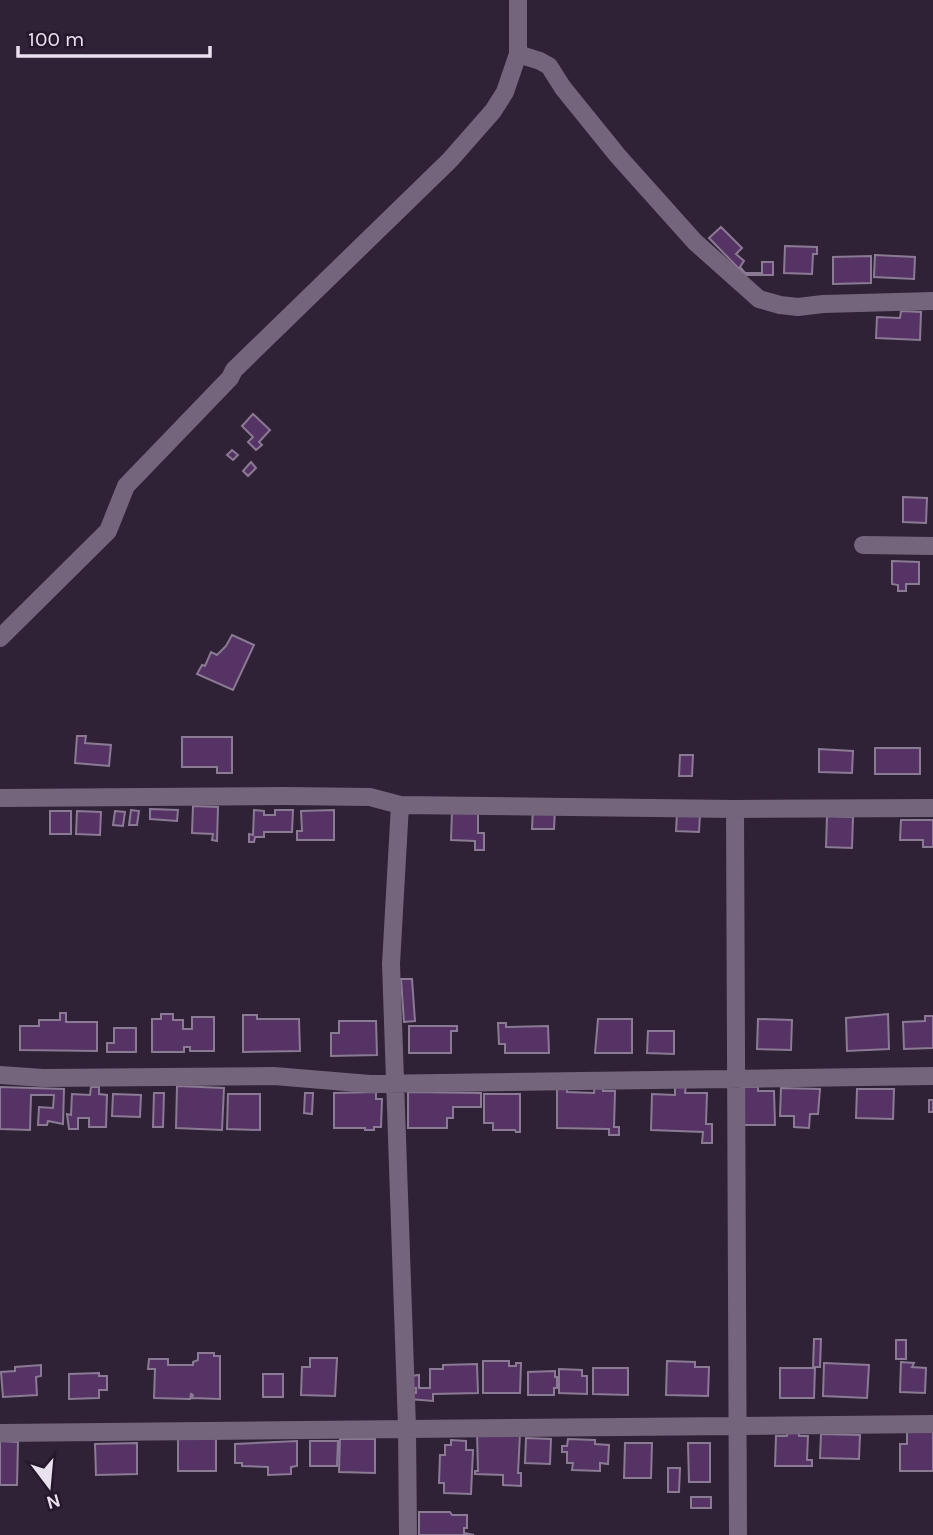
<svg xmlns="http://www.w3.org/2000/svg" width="933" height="1535" font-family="Karla,sans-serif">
<rect width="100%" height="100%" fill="#2f2136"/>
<path fill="#553365" stroke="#8a7a93" stroke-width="2" d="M721,227L742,248L736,254L744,261L740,267L745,273H762V262H773V275H745L709,238Z
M785,246L817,247V254H813L812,274L784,273Z
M875,255L915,257L914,279L874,277Z
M871,256V283L833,284V257Z
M901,311L921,312L920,340L876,338L877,317L900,318Z
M253,414L270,430L259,442L262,445L256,450L248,442L253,437L242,426Z
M232,450L238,455L233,460L227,455Z
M251,462L256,468L248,476L243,471Z
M903,497L927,498L926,523L903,522Z
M892,561L919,562V584H906V591H898V585L892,584Z
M232,635L254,645L233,690L197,674L202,665L205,666L211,652L217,655L226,646Z
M77,736H86L85,743L111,745L109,766L75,763Z
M182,737H232V773H217V767H182Z
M875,748H920V774H875Z
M819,749L853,751L852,773L819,772Z
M680,755H693L692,776H679Z
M193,806L218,807L217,841L212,840L213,834L192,833Z
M533,808L555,809L554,829H532Z
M150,809L178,810L177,821L150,819Z
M131,810L139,811L137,825H129Z
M254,810L264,811V815H275V810H293L292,832H264V837H255L254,842H249V834L253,835Z
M334,810V840H297V831H302L301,811Z
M50,811H71V834H50Z
M77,811L101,812L100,835L76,834Z
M115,811L125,812L123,826L113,825Z
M452,811L478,812V833H484V850H475V841L451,840Z
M677,813L700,814L699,832L676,831Z
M827,816L853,817L852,848L826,847Z
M901,820H933V847H923V840H900Z
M401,979H412L415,1021L404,1022Z
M60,1013H66V1022H97V1051L20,1050V1026H39V1020H60Z
M161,1014H173V1020H183V1029H192V1017H214V1051H190V1047H184V1052H152V1019H161Z
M888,1014L889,1049L847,1051L846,1018Z
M243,1015H257V1019H299L300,1051L243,1052Z
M925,1016H933V1048L904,1049L903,1022L925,1021Z
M598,1019H632V1053H595Z
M758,1019L792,1020L791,1050L757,1049Z
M339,1021H376L377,1055L331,1056V1033H339Z
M498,1023H506V1027L548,1026L549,1053H505V1044H499Z
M409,1026H457V1031H451V1053H409Z
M114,1028H136V1052H107V1043H114Z
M648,1031H674V1054L647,1053Z
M557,1084L568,1085L567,1092L594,1093L595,1084H603V1091H615L614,1127H619V1135H609V1129L557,1128Z
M675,1085H686L685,1093H707L706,1124H712V1143H702L703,1132L651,1130L652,1094L675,1095Z
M177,1086L224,1088L222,1130L176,1128Z
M0,1087L64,1089L63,1124L48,1121L47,1125H38L39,1107L53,1108L54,1095H31L30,1130L0,1129Z
M91,1087H99V1094L107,1095L106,1127H89V1118H78V1129H69L67,1114L71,1115L72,1094L90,1095Z
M741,1087H758V1091H774L775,1125H742Z
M781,1088L820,1089L818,1114H810L809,1128L794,1127V1116H780Z
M857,1089H894L893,1119L856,1118Z
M376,1092V1099H382L381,1127H374V1130H365V1128H334V1093Z
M408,1092L481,1093V1107H453V1118H447V1128H408Z
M154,1093H164L163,1127H153Z
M305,1093H313L312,1114L304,1113Z
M113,1094L141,1095L140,1117L112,1116Z
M228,1094H260V1130L227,1129Z
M484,1094H520V1132H516L515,1130H493V1123H484Z
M929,1100H933V1112H929Z
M814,1339H821L820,1367H815L814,1398H780V1368H813Z
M896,1340H906V1359H896Z
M198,1353H214V1356H220V1399L192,1398L193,1395L191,1394L190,1399L154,1398L155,1369H148L149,1359H168V1365H193V1362L198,1360Z
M310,1358H337L335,1396L301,1395L302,1367H310Z
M483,1361H509V1366H516V1363H521L520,1393H483Z
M667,1361L695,1362V1367H709L708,1396L666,1395Z
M901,1362L914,1363L912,1367L926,1368L925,1393L900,1392Z
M824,1363L869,1365L867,1398L823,1396Z
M477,1364L478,1393L433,1394V1401L409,1399V1393H416V1388H411V1376L419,1375V1388H430V1369H443V1365Z
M41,1365V1376L36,1377L37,1395L3,1397L1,1372L15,1371V1367Z
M593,1368H628V1395L593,1394Z
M559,1369L582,1370V1376H587V1394L559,1393Z
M555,1371V1377H557V1388H554V1395H528V1372Z
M99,1373V1376H107V1390H99V1398L69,1399V1374Z
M263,1374H283V1397H263Z
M788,1431L799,1432V1436H808L807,1460H812V1466H775L776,1436H787Z
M477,1432L520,1434L518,1473H521V1486L503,1485V1475L475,1474V1471H478Z
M907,1432H933V1471H900V1444H907Z
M821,1434L860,1435L859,1459L820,1458Z
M178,1438H216V1471H178Z
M526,1438L551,1439L550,1464L525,1463Z
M340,1439H375V1473L339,1472Z
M568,1439L595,1440V1444L609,1445L608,1464L600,1463V1471L572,1470L573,1463H567V1452H562V1446H567Z
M451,1440L466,1441V1450H473L471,1494L444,1493V1483H439L440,1455H445V1445H451Z
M0,1441L18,1442L17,1485H0Z
M297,1441V1466L291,1467V1474L268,1475V1467L242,1466V1463H235V1444Z
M310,1441H338L337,1466H310Z
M137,1443V1474L96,1475L95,1444Z
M625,1443H652L651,1478H624Z
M688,1443H710V1482H689Z
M668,1468H680L679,1492H668Z
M691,1497H711V1508H691Z
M419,1512H450L452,1515H467V1528H464V1533L474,1535H419Z"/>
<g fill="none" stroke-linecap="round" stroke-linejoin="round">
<path stroke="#74657c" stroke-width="18" d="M518,54L540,61L549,66L563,88L618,156L695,242L759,299L780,305L798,307L823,304L933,301
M863,545L933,546
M0,638L108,531L126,486L230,378L234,370L450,160L493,111L505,92L518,54V0
M0,798L284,796L370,797L400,805L735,809L933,808
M400,805L391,964L407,1427L408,1535
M735,809L738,1535
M0,1075L43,1078L274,1076L370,1084L933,1076
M0,1433L933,1424"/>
</g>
<g transform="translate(49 1486) rotate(164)" stroke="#25182c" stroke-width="5" paint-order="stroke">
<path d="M0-5L12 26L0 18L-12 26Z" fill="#eae1ef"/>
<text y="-10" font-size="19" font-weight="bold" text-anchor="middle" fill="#eae1ef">N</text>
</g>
<path d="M18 46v10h192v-10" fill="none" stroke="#eae1ef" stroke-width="3.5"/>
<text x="28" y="46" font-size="21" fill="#eae1ef" stroke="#25182c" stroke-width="5" paint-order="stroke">100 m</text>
</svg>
